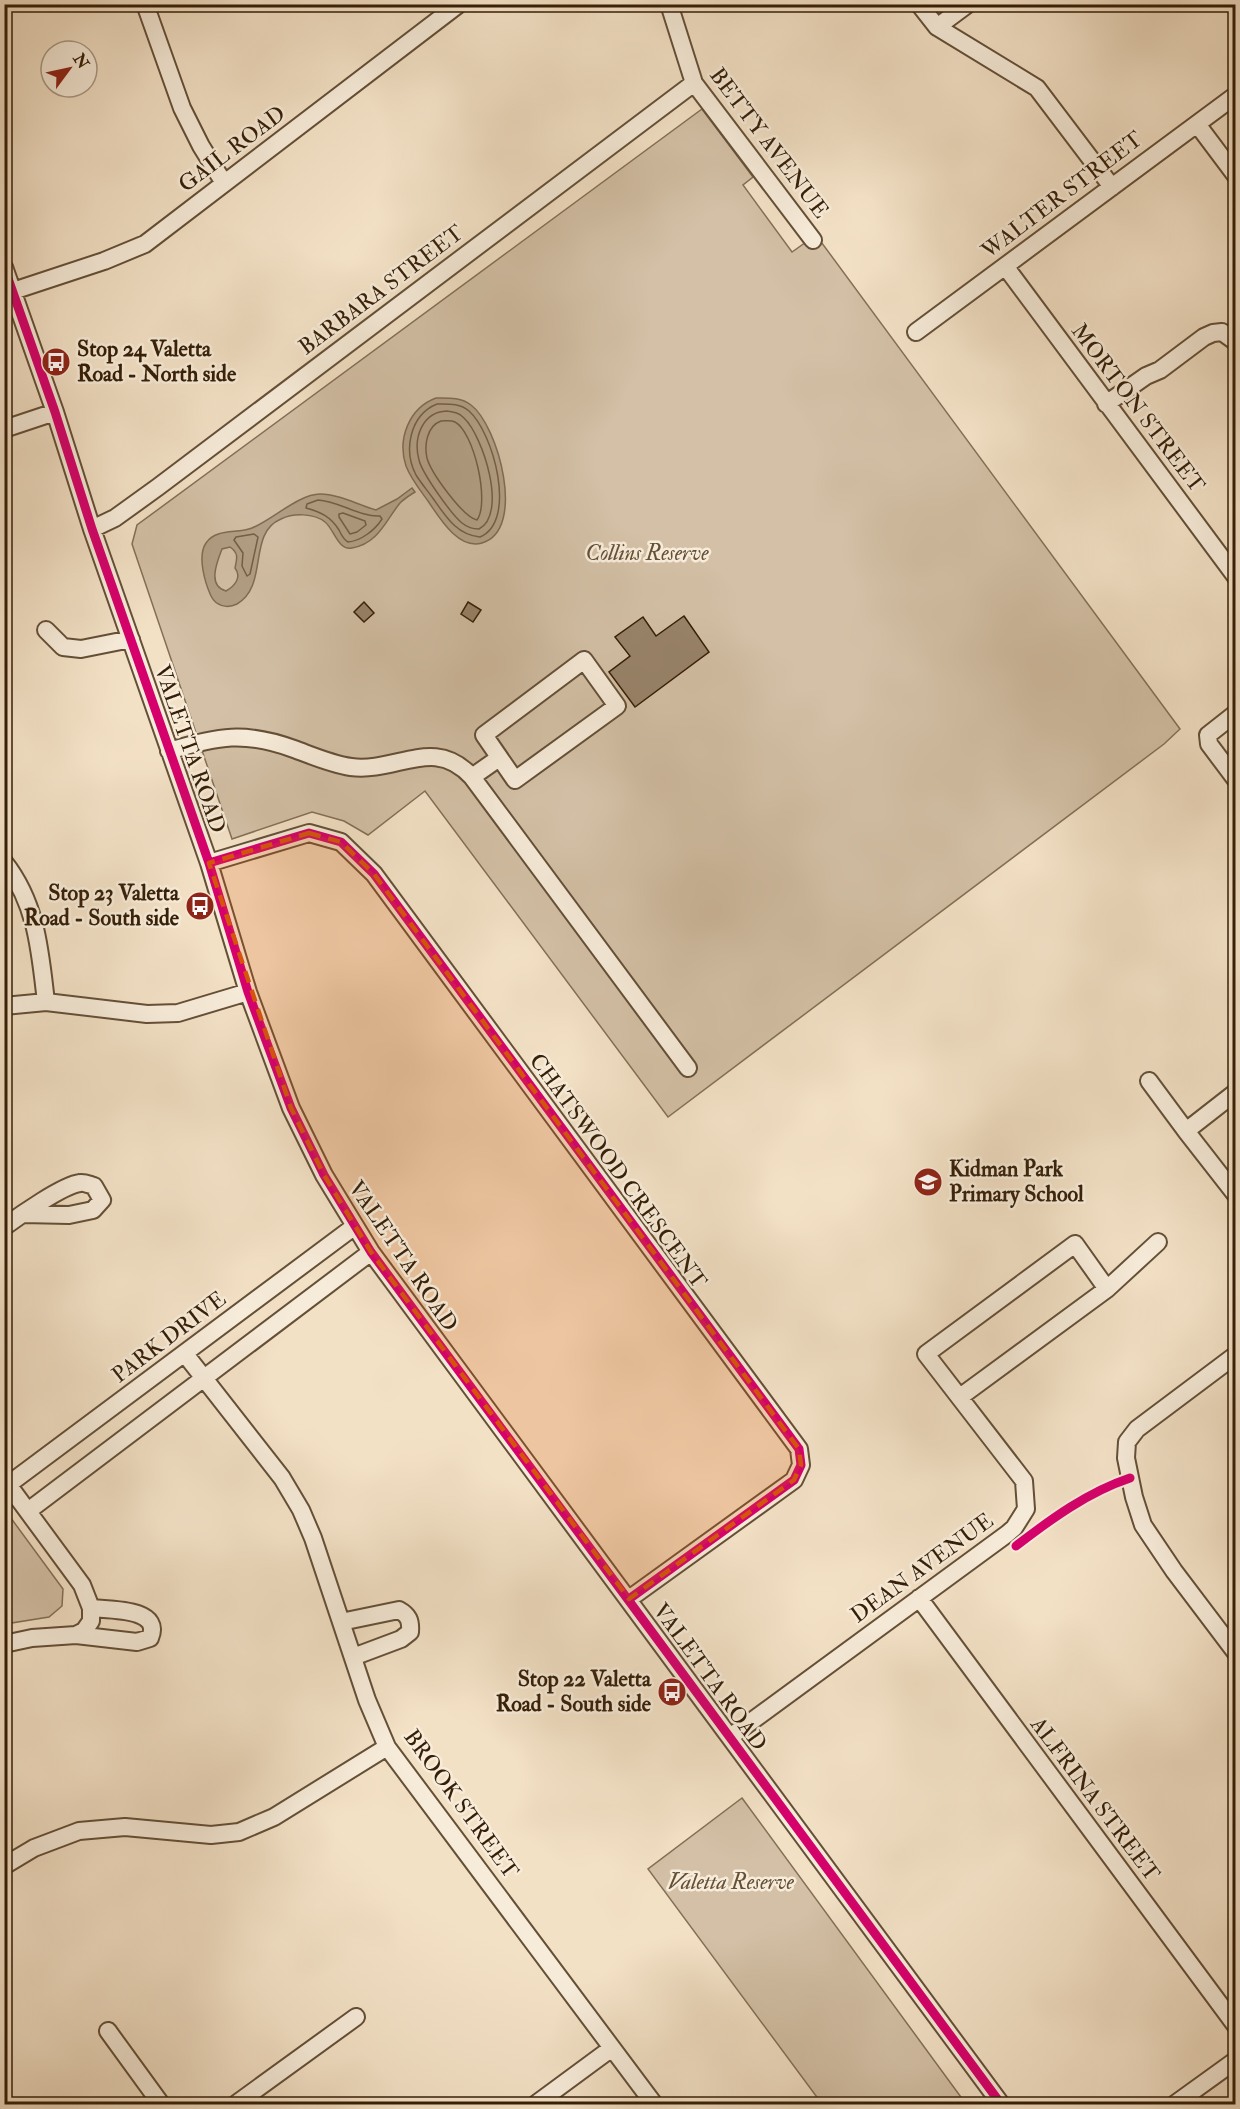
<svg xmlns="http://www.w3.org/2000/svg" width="1240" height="2109" font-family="'IM FELL Double Pica',serif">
<rect width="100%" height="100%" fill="#f3e1c6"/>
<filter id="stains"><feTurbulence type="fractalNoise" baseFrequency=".00333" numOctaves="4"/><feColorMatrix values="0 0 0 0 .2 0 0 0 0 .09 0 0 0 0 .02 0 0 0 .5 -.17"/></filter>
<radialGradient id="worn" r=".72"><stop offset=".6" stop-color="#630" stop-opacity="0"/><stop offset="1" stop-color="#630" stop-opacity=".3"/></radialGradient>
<path fill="#d3c0a6" stroke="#846f56" stroke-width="1.5" d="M702,109L753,177L743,185L792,252L816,235L1180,729L1164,744L668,1117L425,791L368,835L344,821L312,812L232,839L132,544L137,525Z
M5,1510L63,1589L62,1606L49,1617L5,1624Z
M742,1798L966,2104H822L648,1869Z"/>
<path fill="#b29f85" stroke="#806b53" stroke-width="1.5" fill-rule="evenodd" d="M436,398C448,398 461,397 471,405C498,425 527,530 482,543C458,550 439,517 428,501C420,490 411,479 406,466C397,439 409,408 436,398Z
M412,488L415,492C410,495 404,499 400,503C386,520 378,544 352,548C338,551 334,529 325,522C314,513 293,513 281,519C247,533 269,586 237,604C227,609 216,606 211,596C205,583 197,556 206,543C216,528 237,534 252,528C272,520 299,494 320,494C339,494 358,505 376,510L397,499ZM230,547C239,553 237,559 235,568C242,577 235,586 226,591C207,586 217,562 222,549Z"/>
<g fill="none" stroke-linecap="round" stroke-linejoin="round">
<path stroke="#745e46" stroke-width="1.5" d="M437,404C448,404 460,403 469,411C493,432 518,521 480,537C456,535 445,515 432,497C427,490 421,483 416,475C403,450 410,415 437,404Z
M447,411C454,412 460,413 464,418C483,436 508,514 479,529C472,529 467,527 462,523C451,514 422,473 419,460C413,438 422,412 447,411Z
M441,421C446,421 451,420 455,422C474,432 490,502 477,520C463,517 431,473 427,458C424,445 427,426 441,421Z
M318,500C339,501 359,517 380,516L382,519C375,530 361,541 348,542C343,539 342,536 339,530C331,517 321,512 306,508L307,504Z
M343,513L365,521L366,525L357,532L350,534L339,517V514Z
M254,534L258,537L250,574L247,576L242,566L243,553L234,540L236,537Z"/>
</g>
<path fill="#98836a" stroke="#351e07" stroke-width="1.5" d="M364,602L374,613L364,622L354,612Z
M468,602L481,610L473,622L461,614Z
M684,616L709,652L635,707L609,672L630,656L615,637L643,617L656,636Z"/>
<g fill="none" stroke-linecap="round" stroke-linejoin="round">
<g stroke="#644f37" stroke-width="20">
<path id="minor" d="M145,4L182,108L201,146L224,183
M669,4L694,83L813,240
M919,4L937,27L1037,88L1112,187
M937,27L968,4
M1197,124L1236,176
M1005,266L1236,577
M4,267L55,412L92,529L209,863L248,992L291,1108L324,1175L371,1252L1001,2104
M13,291L104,261L145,244L459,4
M916,332L1236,95
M1106,404L1146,376L1160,370L1204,337L1213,333L1222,332L1236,342
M4,429L55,412
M92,529L115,518L158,487L694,83
M46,630L63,647L81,649L131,639
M584,660L617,706L515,780L484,735Z
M1236,713L1208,735L1209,744L1236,780
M169,751C218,736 245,731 294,749C313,756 331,764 351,767C397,773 434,735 472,777L688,1068
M472,777L499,758
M4,862C37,904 40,951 46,1002
M209,863L309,833L341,842L374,874L799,1449L801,1465L794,1480L629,1599
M4,1006L46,1002L147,1014L178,1013L248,992
M1149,1081L1186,1131
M1236,1092L1186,1131L1236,1195
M4,1227C19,1216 63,1185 80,1183C84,1182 90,1185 94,1186L102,1200L93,1210L69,1215L23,1214
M185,1354L282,1478L301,1510L313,1538L367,1700L387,1747L654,2104
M1233,1357L1137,1429L1127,1442L1126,1458L1134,1497L1143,1525L1174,1571L1236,1653
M960,1397L1107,1289L1158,1242
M4,1479L82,1585L91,1608V1621L84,1631L76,1635L32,1638L4,1644
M9,1484L355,1226
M28,1511L371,1252
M919,1598L1236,2026
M341,1622L399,1610C408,1615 411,1620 410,1632L401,1639L353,1657
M76,1635L137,1642L150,1638C163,1608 110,1610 91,1608
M730,1737L1007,1534L1014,1528L1026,1509L1024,1481L926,1354L1075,1244L1107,1289
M4,1866L34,1848L79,1831L125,1827L211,1835L239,1832L274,1817L387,1747
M108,2031L161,2104
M236,2104L356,2017
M536,2104L612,2048
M1175,2104L1236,2060"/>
</g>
<use href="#minor" stroke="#f7ecda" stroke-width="16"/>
<g stroke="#f7ecda" stroke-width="13">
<path id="cycleway" d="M4,267L55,412L92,529L209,863L248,992L291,1108L324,1175L371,1252L1001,2104
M209,863L309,833L341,842L374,874L799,1449L801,1465L794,1480L629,1599
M1016,1546C1051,1519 1088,1492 1130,1478"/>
</g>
<use href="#cycleway" stroke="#d6006c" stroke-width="9"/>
</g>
<path fill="#d6530c" fill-opacity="0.2" stroke="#d6530c" stroke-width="4.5" stroke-dasharray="12 8" stroke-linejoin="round" d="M309,833L341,842L374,874L799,1449L801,1465L794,1480L629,1599L371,1252L324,1175L291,1108L209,863Z"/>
<defs>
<g id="bus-disc" transform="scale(1.5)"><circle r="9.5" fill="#8f2418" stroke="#f7ecda"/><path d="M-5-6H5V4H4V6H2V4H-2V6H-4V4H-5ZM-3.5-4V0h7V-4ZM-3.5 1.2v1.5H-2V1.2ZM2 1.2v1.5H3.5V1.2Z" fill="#fff"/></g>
<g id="school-disc" transform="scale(1.5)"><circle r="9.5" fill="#8f2418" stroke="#f7ecda"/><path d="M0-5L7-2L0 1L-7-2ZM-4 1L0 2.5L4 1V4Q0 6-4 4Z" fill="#fff"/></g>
</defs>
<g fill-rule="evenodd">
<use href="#bus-disc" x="56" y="362"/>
<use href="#bus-disc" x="200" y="906"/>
<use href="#school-disc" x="928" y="1182"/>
<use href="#bus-disc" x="672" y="1692"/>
</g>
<g text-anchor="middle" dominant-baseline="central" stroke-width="5" stroke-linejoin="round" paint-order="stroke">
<g font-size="22" fill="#351e07" stroke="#f7ecda">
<text transform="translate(769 143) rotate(53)">BETTY AVENUE</text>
<text transform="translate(232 149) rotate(-37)">GAIL ROAD</text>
<text transform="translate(1062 195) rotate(-37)">WALTER STREET</text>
<text transform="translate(381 290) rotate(-37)">BARBARA STREET</text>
<text transform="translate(1138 408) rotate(53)">MORTON STREET</text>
<text transform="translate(190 749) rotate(71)">VALETTA ROAD</text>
<text transform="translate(618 1171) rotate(54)">CHATSWOOD CRESCENT</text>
<text transform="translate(403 1256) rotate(56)">VALETTA ROAD</text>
<text transform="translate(169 1337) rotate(-37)">PARK DRIVE</text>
<text transform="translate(922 1568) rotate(-36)">DEAN AVENUE</text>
<text transform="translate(710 1677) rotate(54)">VALETTA ROAD</text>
<text transform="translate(1095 1799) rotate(53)">ALFRINA STREET</text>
<text transform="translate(461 1804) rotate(54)">BROOK STREET</text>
</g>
<g font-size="22" font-weight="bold" fill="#351e07" stroke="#f7ecda" text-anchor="start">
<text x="77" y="349">Stop 24 Valetta<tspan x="77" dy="25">Road - North side</tspan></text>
<text x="179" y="893" text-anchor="end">Stop 23 Valetta<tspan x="179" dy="25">Road - South side</tspan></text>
<text x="949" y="1169">Kidman Park<tspan x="949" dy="25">Primary School</tspan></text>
<text x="651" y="1679" text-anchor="end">Stop 22 Valetta<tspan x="651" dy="25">Road - South side</tspan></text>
</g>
<g font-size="22" font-style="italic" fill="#644f37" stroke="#f7ecda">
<text x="647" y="553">Collins Reserve</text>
<text x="731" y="1882">Valetta Reserve</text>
</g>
</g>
<rect width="1240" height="2109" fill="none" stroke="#f3e1c6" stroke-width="24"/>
<rect x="6" y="6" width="1228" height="2097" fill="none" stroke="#351e07" stroke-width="3"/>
<rect x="12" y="12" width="1216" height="2085" fill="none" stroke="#351e07" stroke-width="1.5"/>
<g transform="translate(69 69) rotate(57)"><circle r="28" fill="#f7ecda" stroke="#a99a86" stroke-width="1.5"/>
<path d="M0-4.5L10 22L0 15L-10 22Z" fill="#8f2418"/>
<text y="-9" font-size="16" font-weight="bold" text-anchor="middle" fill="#351e07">N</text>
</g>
<rect width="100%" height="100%" filter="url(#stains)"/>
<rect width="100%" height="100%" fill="url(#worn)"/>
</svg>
